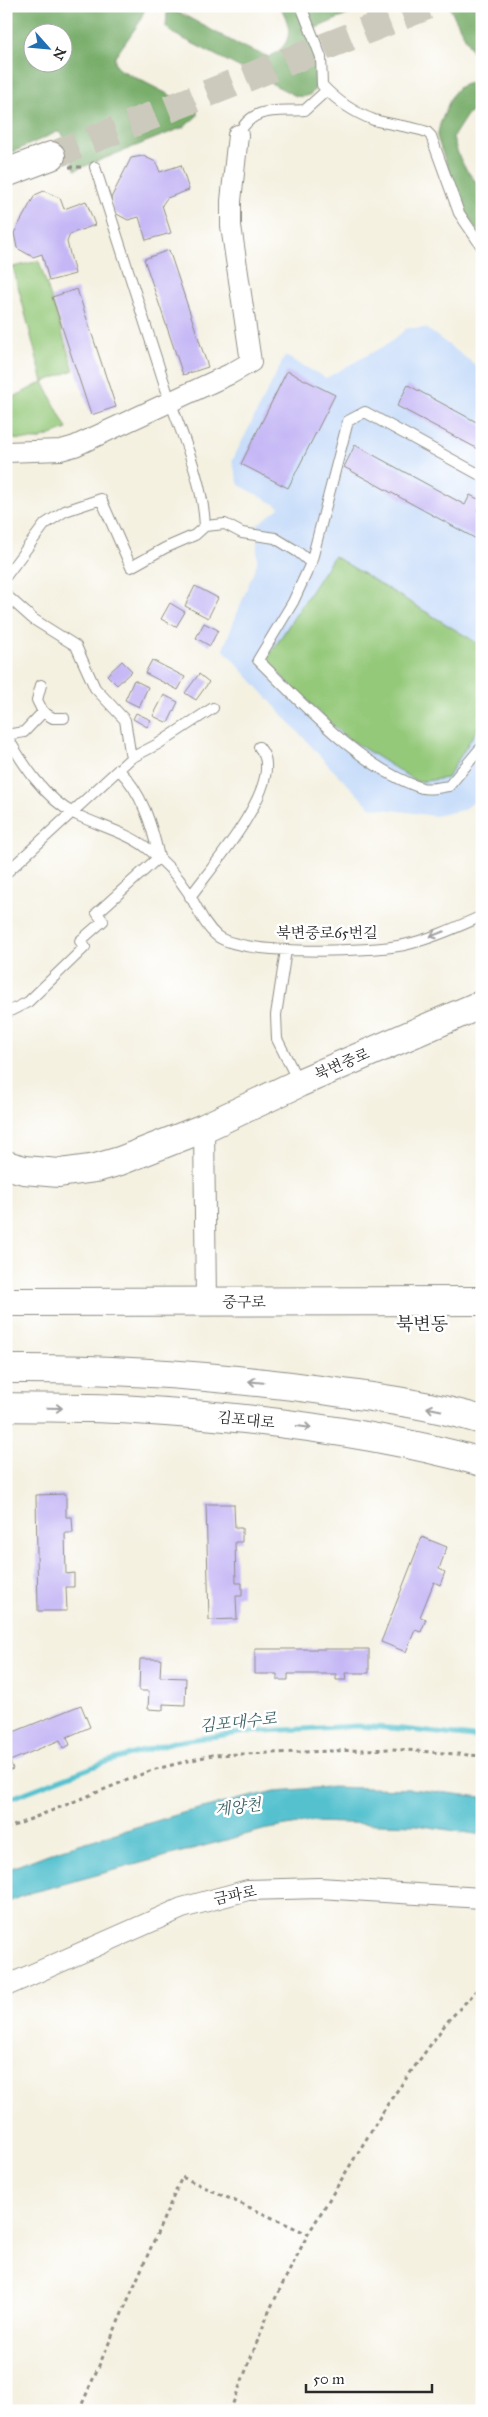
<svg xmlns="http://www.w3.org/2000/svg" width="488" height="2417" font-family="'IM FELL Great Primer','Noto Serif KR',serif">
<rect width="100%" height="100%" fill="#fff"/>
<filter id="ink" filterUnits="userSpaceOnUse"><feTurbulence type="fractalNoise" baseFrequency=".02" numOctaves="2"/><feDisplacementMap in="SourceGraphic" scale="10" xChannelSelector="R" yChannelSelector="G"/><feConvolveMatrix kernelMatrix="1 2 1 2 8 2 1 2 1" color-interpolation-filters="sRGB"/></filter>
<filter id="wash" filterUnits="userSpaceOnUse"><feTurbulence type="fractalNoise" baseFrequency=".0096" numOctaves="4" result="noise"/><feDisplacementMap in="SourceGraphic" scale="20" xChannelSelector="R" yChannelSelector="G"/><feGaussianBlur stdDeviation="1.12" result="paint"/><feColorMatrix in="noise" values="0 0 0 0 0 0 0 0 0 0 0 0 0 0 0 0 0 1.4 0 .05"/><feComposite in="paint" operator="in"/></filter>
<g filter="url(#wash)">
<rect width="100%" height="100%" fill="#f4f1e1"/>
<path fill="#c8ddf9" d="M407,328H426L482,370V797L462,810L435,816L370,807L329,766L223,649L257,563V525L280,507L239,485L232,461L285,356L326,378L391,342Z"/>
<path fill="#95c97a" stroke="#607a52" d="M39,261L74,370L43,382L67,429L37,440L6,439V401L43,382L13,267Z
M334,556L482,646V721L447,778L417,782L343,735L271,666L267,659Z"/>
<path fill="#78ad6a" stroke="#526c4a" fill-rule="evenodd" d="M6,6H146L139,23L115,57V63L119,69L197,109V116L184,127L75,170L62,133L57,132L6,155ZM32,32H62V62H32Z
M280,6H368L309,31C315,49 330,103 296,96L172,33L166,27L167,13L172,11L182,14L241,46L269,57C294,44 292,28 280,6Z
M449,6H482V71Z
M482,78V106L467,115L453,137C458,158 466,173 482,187V239L460,204L437,137L440,124L452,95L459,87Z"/>
<path fill="#55c1cf" stroke="#40767d" d="M329,1787L411,1789L482,1797V1835L416,1825L310,1822L263,1830L30,1893L6,1903V1870L56,1851L186,1812L275,1791Z"/>
<g fill="none" stroke-linecap="round" stroke-linejoin="round">
<path stroke="#55c1cf" stroke-width="5" d="M6,1800L106,1762L173,1742L247,1732L357,1726L402,1729L482,1738"/>
</g>
<g id="blocks">
<path fill="#c5b7f5" d="M143,156L156,162L160,172L181,165L189,190L167,198L162,205L171,233L146,240L139,217L128,220L113,212L111,198L131,158Z
M44,191L60,198L64,209L86,201L95,225L70,234L67,242L75,274L49,281L42,254L33,257L17,248L14,233L35,195Z
M169,250L208,367L183,375L144,259Z
M77,289L116,407L91,415L52,297Z
M287,371L335,395L288,488L241,464Z
M408,385L482,425V451L397,406Z
M355,445L465,505L470,495L482,501L477,511L482,514V542L344,467Z
M195,586L218,598L208,618L185,606Z
M170,603L185,612L176,627L161,619Z
M204,623L218,630L210,646L196,638Z
M152,660L185,677L178,690L145,673Z
M122,661L132,671L117,685L107,675Z
M199,674L209,682L196,700L185,693Z
M134,680L148,687L139,707L125,700Z
M164,695L178,702L168,723L153,716Z
M136,713L151,720L147,727L133,719Z
M66,1494V1517H72L73,1533H65L66,1574L74,1573V1587H66L67,1611H38L36,1495Z
M206,1504H234L235,1528H242V1542H235L236,1583H242V1596H236L237,1619L209,1620Z
M422,1537L447,1547L439,1569L445,1572L440,1585L434,1582L420,1617L426,1619L421,1632L415,1630L406,1652L381,1642Z
M255,1649H369V1673H345L346,1680H336V1674H288V1680H277V1674H255Z
M140,1659H161L160,1677L186,1678L185,1705L163,1704V1710L148,1709L149,1691H139Z
M81,1705L90,1727L67,1737L70,1745L63,1748L60,1740L10,1761L13,1769L6,1772V1735Z"/>
</g>
</g>
<g filter="url(#ink)">
<use href="#blocks" fill-opacity="0" stroke="#908e86" stroke-width="1"/>
<g fill="none" stroke-linecap="round" stroke-linejoin="round">
<path stroke="#ccc9bd" stroke-width="28" stroke-dasharray="28 14" stroke-linecap="butt" d="M51,156L427,6"/>
<g stroke="#908e86" stroke-width="12">
<path id="lane" d="M301,6L321,57L322,85C336,100 355,113 374,120C391,125 410,126 427,132L431,136L459,213L482,247
M238,135C253,105 276,112 305,110L327,90
M205,526L225,524L242,533L275,538L298,552L311,563L293,602L258,660C304,705 360,768 422,788C430,790 441,787 449,786L479,750H482
M311,563L348,421L365,412L482,476
M6,576L45,524L65,511L101,499L131,567L165,548L195,535L205,526C203,481 183,438 168,395C143,319 120,243 95,167
M6,595L33,619L76,646L95,688L125,720L131,758L6,873
M43,712L53,718H64
M6,735C23,764 45,799 75,814C99,826 126,832 147,848C163,860 177,875 188,892C197,907 204,925 217,936C243,956 370,952 404,945C431,939 457,927 482,916
M6,735L24,732L43,712L37,700L41,685
M131,758L158,744L213,708
M190,897C212,867 269,801 266,764C266,758 263,752 259,747
M286,950L276,1015L277,1039L299,1083
M6,1013L28,1002L85,947L80,941L103,921L97,913L159,857C152,826 142,792 119,770"/>
</g>
<g stroke="#908e86" stroke-width="22">
<path id="street" d="M6,452L61,450L75,446L230,374L251,362L231,226V201L238,135
M204,1128L206,1302
M6,1986L182,1908L248,1890L319,1888L482,1898"/>
</g>
<g stroke="#908e86" stroke-width="30">
<path id="secondary" d="M6,173L51,156
M6,1165L24,1170L59,1173L96,1168L120,1161L204,1128L299,1083L482,1004
M6,1302L482,1301
M6,1369C114,1368 222,1376 329,1391C380,1398 432,1405 482,1420
M6,1407C49,1408 93,1407 136,1410C252,1417 370,1431 482,1462"/>
</g>
<path stroke="#908e86" stroke-width="3" stroke-dasharray="4 4" stroke-linecap="butt" d="M69,167H82
M6,1829L152,1770L212,1755L392,1749L482,1756
M79,2411L182,2177L308,2234
M230,2411L270,2309L308,2234L389,2102L447,2022L482,1985"/>
<use href="#lane" stroke="#fff" stroke-width="10"/>
<use href="#street" stroke="#fff" stroke-width="20"/>
<use href="#secondary" stroke="#fff" stroke-width="28"/>
</g>
<defs><path id="oneway-shaft" d="M-6 0H5M1.5-3L5.5 0L1.5 3" fill="none" stroke-width="1.6" stroke-linecap="round" stroke-linejoin="round" transform="scale(1.25)"/></defs>
<g stroke="#a0a0a0">
<use href="#oneway-shaft" transform="translate(437 934) rotate(159)"/>
<use href="#oneway-shaft" transform="translate(256 1382) rotate(-175)"/>
<use href="#oneway-shaft" transform="translate(55 1408) rotate(1)"/>
<use href="#oneway-shaft" transform="translate(434 1409) rotate(-169)"/>
<use href="#oneway-shaft" transform="translate(304 1427) rotate(7)"/>
</g>
</g>
<g text-anchor="middle" dominant-baseline="central" stroke-width="5" stroke-linejoin="round" paint-order="stroke">
<g font-size="15" fill="#2b2b2b" stroke="#fff">
<text x="327" y="933">북변중로65번길</text>
<text transform="translate(342 1064) rotate(-23)">북변중로</text>
<text x="244" y="1302">중구로</text>
<text transform="translate(246 1420) rotate(6)">김포대로</text>
<text transform="translate(235 1895) rotate(-12)">금파로</text>
</g>
<g font-size="16" font-style="italic" fill="#3a6064" stroke="#fff">
<text transform="translate(238 1722) rotate(-6)">김포대수로</text>
<text transform="translate(238 1807) rotate(-7)">계양천</text>
</g>
<g font-size="18" fill="#2b2b2b" stroke="#fff">
<text x="422" y="1324">북변동</text>
</g>
</g>
<rect width="488" height="2417" fill="none" stroke="#fff" stroke-width="25"/>
<g transform="translate(48 48) rotate(117)"><circle r="24" fill="#ffffff" stroke="#aaaaaa"/>
<path d="M0-4L9 19L0 12L-9 19Z" fill="#1f6fb2"/>
<text y="-8" font-size="14" font-weight="bold" text-anchor="middle" fill="#2b2b2b">N</text>
</g>
<path d="M306 2384v8h126v-8" fill="none" stroke="#2b2b2b" stroke-width="2.5"/>
<text x="313" y="2384" font-size="15" fill="#2b2b2b" stroke="#ffffff" stroke-width="4" paint-order="stroke">50 m</text>
</svg>
